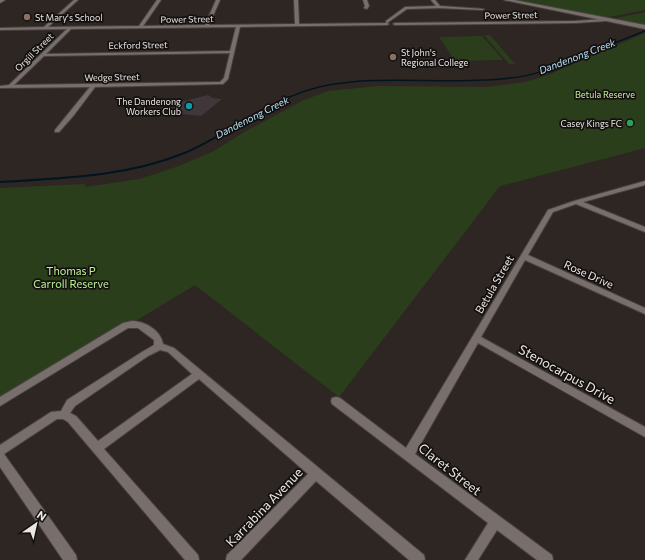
<svg xmlns="http://www.w3.org/2000/svg" width="645" height="560" font-family="Commissioner,sans-serif">
<rect width="100%" height="100%" fill="#2e2623"/>
<path fill="#2b3e1c" d="M513,0H645V10L603,18Z
M645,12V26L612,19Z
M645,33V148L500,186L339,397L195,285L0,403V188L85,184V187L140,179L179,166L214,151L246,131L304,100L328,91L379,86L486,87L525,82L548,75Z
M484,35H490L515,64H509Z
M482,36L503,60L455,61L439,37Z"/>
<g fill="none" stroke-linecap="round" stroke-linejoin="round">
<path stroke="#001520" stroke-width="1.5" d="M260,111C279,101 299,92 319,87C382,73 447,86 510,78C534,76 555,67 577,58C600,49 622,40 645,31"/>
<path stroke="#001520" stroke-width="2" d="M0,182C62,178 124,177 182,154C210,143 236,124 262,110"/>
</g>
<path fill="#3f373a" d="M208,95L213,98L222,99L201,116L182,114L174,116L161,107Z"/>
<g fill="none" stroke-linecap="round" stroke-linejoin="round">
<g stroke="#494340" stroke-width="2">
<path id="street" d="M74,0H78L48,27L139,26L157,0H161L143,26L205,25L216,0H220L209,25L295,24L294,0H298L299,24L386,23V21L405,7L436,6L431,0H435L440,6L484,9L482,10L439,8L407,9L387,23L389,24L387,25L240,27L228,79L223,84L95,87L74,115L59,132H55V130L90,87L0,88V86L9,85L67,29L0,30V28L44,27ZM236,27L230,51L46,54L71,29ZM230,53L224,78L220,82L14,85L44,56Z
M363,0H367L369,6L367,9L364,8L365,6Z
M605,19L606,21L575,23L395,25L393,24L395,23L575,21Z
M645,181V185L583,202L645,227V232L576,204L553,212L528,255L645,308V314L525,260L481,337L645,427V437L478,343L415,454L552,555L553,560H537L497,530L478,560H465L488,523L332,404L331,401L332,398L336,397L340,398L406,448L548,210L574,201Z
M132,321C144,321 161,330 163,344L174,348L424,555L425,560H409L316,481L241,560H226L227,555L308,474L199,379L104,449L198,555L199,560H185L68,422L63,419H57L4,454L76,555L77,560H63L0,467V445L51,412L61,411L67,400L142,352L154,345V340L138,328H128L0,406V397L123,323ZM160,350L168,352L192,374L98,441L76,416L70,413L75,406L148,356Z"/>
</g>
<g stroke="#494340" stroke-width="2">
<path id="secondary" d="M0,0H5L0,3Z
M504,0H514L645,25V29Z"/>
</g>
<use href="#street" fill="#786f6c" fill-rule="evenodd"/>
<use href="#secondary" fill="#786f6c" fill-rule="evenodd"/>
</g>
<g fill="#8d6e63" stroke="#13100f" stroke-width="1.5">
<circle cx="27" cy="17" r="4"/>
<circle cx="393" cy="57" r="4"/>
</g>
<circle fill="#0f9aa8" stroke="#13100f" stroke-width="1.5" cx="189" cy="106" r="4"/>
<circle fill="#2e9e5b" stroke="#13100f" stroke-width="1.5" cx="630" cy="123" r="4"/>
<g text-anchor="middle" dominant-baseline="central" stroke-width="3.5" stroke-linejoin="round" paint-order="stroke">
<g font-size="9" fill="#ebe6e3" stroke="#13100f">
<text transform="translate(511 15) rotate(-1)">Power Street</text>
<text transform="translate(187 19) rotate(-1)">Power Street</text>
<text transform="translate(138 45) rotate(-1)">Eckford Street</text>
<text transform="translate(34 52) rotate(-45)">Orgill Street</text>
<text transform="translate(112 77) rotate(-1)">Wedge Street</text>
</g>
<g font-size="9" fill="#ebe6e3" stroke="#13100f" text-anchor="start">
<text x="35" y="17">St Mary's School</text>
<text x="401" y="52">St John's<tspan x="401" dy="10">Regional College</tspan></text>
<text x="181" y="101" text-anchor="end">The Dandenong<tspan x="181" dy="10">Workers Club</tspan></text>
<text x="622" y="123" text-anchor="end">Casey Kings FC</text>
</g>
<g font-size="9" fill="#bdf197" stroke="#13100f">
<text x="605" y="94">Betula Reserve</text>
</g>
<g font-size="10" font-style="italic" fill="#b9e2f6" stroke="#13100f">
<text transform="translate(577 56) rotate(-21)">Dandenong Creek</text>
<text transform="translate(252 117) rotate(-27)">Dandenong Creek</text>
</g>
<g font-size="11" fill="#bdf197" stroke="#13100f">
<text x="71" y="270">Thomas P<tspan x="71" dy="13">Carroll Reserve</tspan></text>
</g>
<g font-size="11" fill="#ebe6e3" stroke="#13100f">
<text transform="translate(589 274) rotate(24)">Rose Drive</text>
<text transform="translate(494 284) rotate(-60)">Betula Street</text>
</g>
<g font-size="13" fill="#ebe6e3" stroke="#13100f">
<text transform="translate(567 374) rotate(29)">Stenocarpus Drive</text>
<text transform="translate(450 469) rotate(38)">Claret Street</text>
<text transform="translate(264 507) rotate(-46)">Karrabina Avenue</text>
</g>
</g>
<g transform="translate(36 524) rotate(34)" stroke="#13100f" stroke-width="3" paint-order="stroke">
<path d="M0-3L7 15L0 10L-7 15Z" fill="#ebe6e3"/>
<text y="-6" font-size="11" font-weight="bold" text-anchor="middle" fill="#ebe6e3">N</text>
</g>
</svg>
